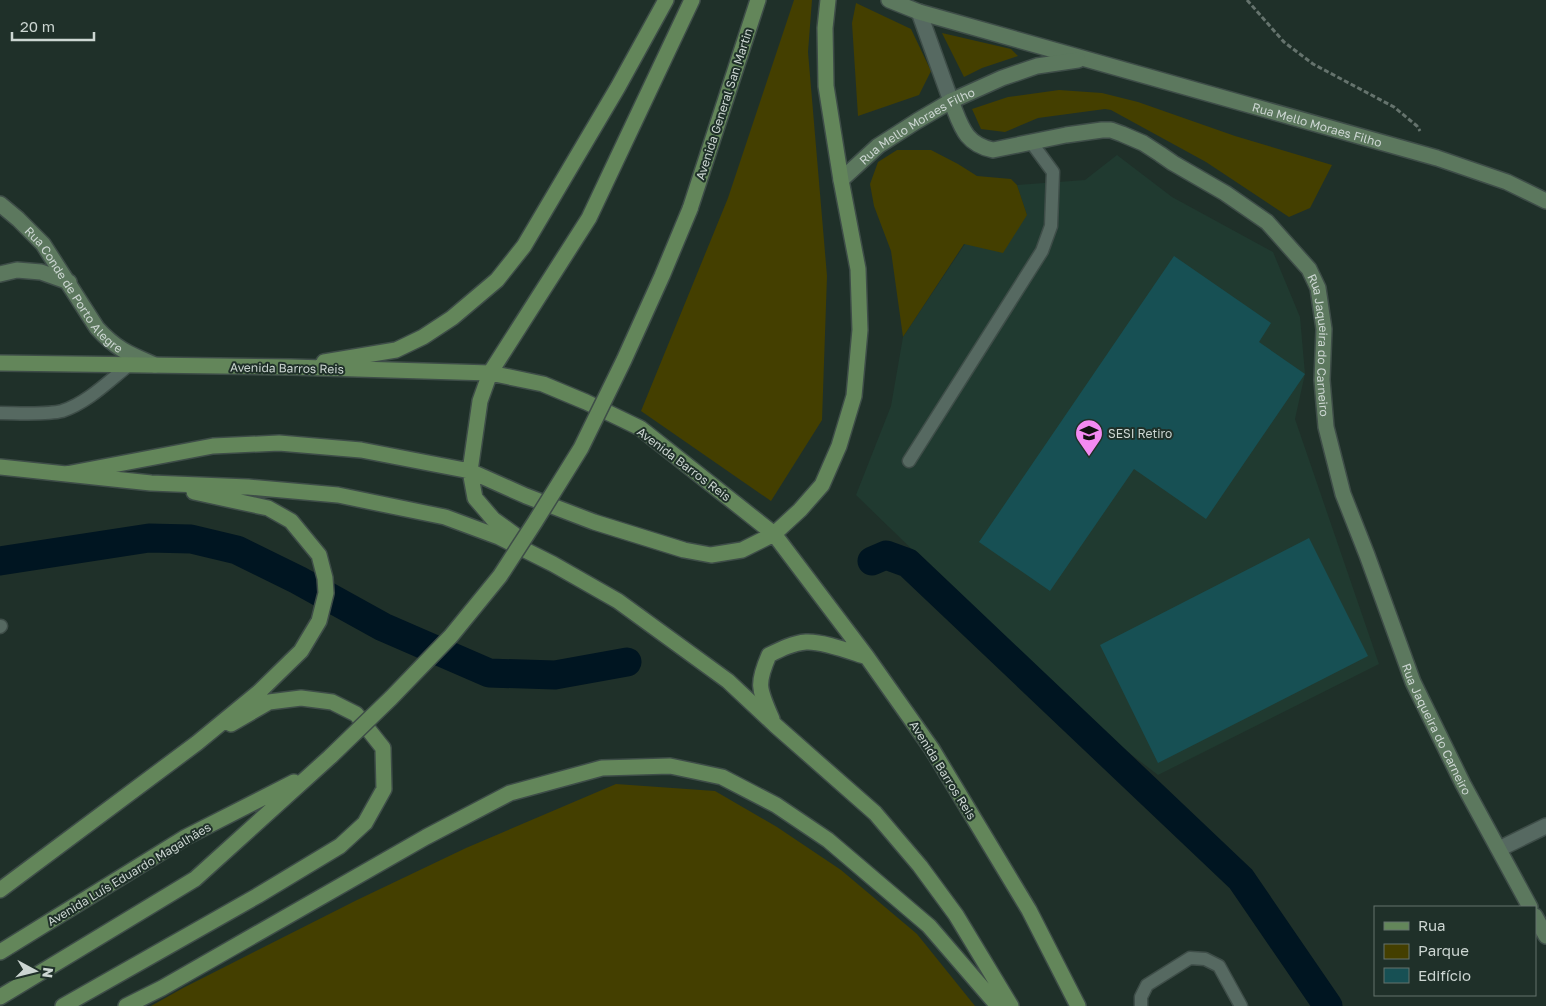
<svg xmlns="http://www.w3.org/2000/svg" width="1546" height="1006" font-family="'Golos Text',sans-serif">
<rect width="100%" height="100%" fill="#1f3029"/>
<path fill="#203a30" d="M1117,155L1172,197L1273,252L1300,317L1305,374L1295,419L1379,664L1158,775L1094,726L856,495L891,406L903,337L965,244L1027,215L1017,185L1085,180Z"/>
<path fill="#443f00" d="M794,0H812L808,52L827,276L822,420L771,501L641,411L728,198Z
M856,3L911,29L931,71L919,95L858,116L852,23Z
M942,33L1011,49L1018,56L982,68L964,77Z
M1059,90L1102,93L1138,102L1235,136L1332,165L1310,208L1289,217L1206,162L1111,110L1105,109L1038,118L1005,132L981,129L972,109L1008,97Z
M897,150H931L958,164L977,176L1011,179L1017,185L1027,215L1003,253L964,244L903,337L891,251L874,206L870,184L878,162Z
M616,784L715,791L777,827L841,870L917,934L975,1006H151L183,988L357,900L466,848Z"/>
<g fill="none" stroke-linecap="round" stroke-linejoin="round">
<path stroke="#001521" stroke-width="29" d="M0,561L149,538L191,539L237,550L298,580L383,627L489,673L555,675L627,662
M872,561L886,555L908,563L1241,879L1328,1006"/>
</g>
<path fill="#175054" d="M1174,256L1271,323L1259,342L1305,374L1206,519L1134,469L1050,591L979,542Z
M1309,538L1368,656L1158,763L1100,645Z"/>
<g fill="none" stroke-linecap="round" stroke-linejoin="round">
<g stroke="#3e4d48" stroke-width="15">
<path id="lane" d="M0,413C16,413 47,415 62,411C87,403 109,381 129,365
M909,461L1042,251L1051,226L1053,172L1031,142
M0,627L1,626
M1141,1006V997L1147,985L1190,958L1205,959L1219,966L1241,1006"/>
</g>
<g stroke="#3e4d48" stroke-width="18">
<path id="street" d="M919,12L951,101
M1499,849L1546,826"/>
</g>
<g stroke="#3e4d48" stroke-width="18">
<g id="secondary">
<path id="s1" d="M889,0L919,12L1437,158L1507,182L1546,201"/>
<path id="s2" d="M951,101C961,125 964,144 993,150L1066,135L1102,130H1111L1122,134L1143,143L1160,154L1173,163L1225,193L1267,222L1309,269L1318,288L1324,329L1322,380L1326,427L1343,494L1367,555L1413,682L1463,784L1530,907"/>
<path id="s3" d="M841,180L878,146L917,121L951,101L1002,78L1037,66L1078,60"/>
<path id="s4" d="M0,204L18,219L43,244L97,328C116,349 129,354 155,365"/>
<path d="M0,274L17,270L41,272L69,282"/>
<path d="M1535,916L1546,936"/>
</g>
</g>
<g stroke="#3e4d48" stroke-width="18">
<path id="primary" d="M690,209L758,0
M324,362L396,350L423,337L452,318L497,280L524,246L618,87L666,0
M0,363L291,367L490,373L543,384L586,402L640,428L774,534L867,657L932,749L1029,910L1078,1006
M0,467L151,483L248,487L338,495L445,517L499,537L553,564L618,601L728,681L775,725L875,813L920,866L956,915L1011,1006
M66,474L213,446L279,443L361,450L470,471L526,496L594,522L684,550L711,555L742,550L774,534L800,510L822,485L839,446L854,396L860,330L858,269L841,180L826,86L825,28L828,0
M522,540L493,519L475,498L470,471L480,401L490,373L589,218L692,0
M772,719C759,689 756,685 769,655C781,649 793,643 806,642C823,641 851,652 867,657
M0,890L197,743L259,692L301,651L319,621L326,593L325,578L319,555L291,521L268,508L194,492
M0,952L186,837L294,782
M0,997L195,879L331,756
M63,1006L257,896L340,846L365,823L384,789L383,748L356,714L332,702L301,698L269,702L231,724
M126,1006L162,988L426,837L510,793L602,768L670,766L722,777L776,805L828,840L929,926L998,1006"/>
</g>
<path stroke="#65736d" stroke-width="3" stroke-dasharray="5 2.5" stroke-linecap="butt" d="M1247,0L1284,42L1313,64L1394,107L1417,126L1420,131"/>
<use href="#lane" stroke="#566961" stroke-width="12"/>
<use href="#street" stroke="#566961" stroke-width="15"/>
<use href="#secondary" stroke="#5c785e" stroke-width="15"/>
<use href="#primary" stroke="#63865a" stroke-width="15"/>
<g stroke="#3e4d48" stroke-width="18" stroke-linecap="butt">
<path id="primary-bridge" d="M331,756L391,698L451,636L500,576L535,522L581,448L624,360L662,276L690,209"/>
</g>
<use href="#primary-bridge" stroke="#63865a" stroke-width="15"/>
</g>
<defs>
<g id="school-pin" transform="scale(1.4375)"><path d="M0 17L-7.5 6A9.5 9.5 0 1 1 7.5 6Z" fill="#f38af2" stroke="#1f3029"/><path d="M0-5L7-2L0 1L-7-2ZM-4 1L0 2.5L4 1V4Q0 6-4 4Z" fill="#111"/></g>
</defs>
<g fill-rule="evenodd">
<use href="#school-pin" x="1089" y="433"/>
</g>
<g text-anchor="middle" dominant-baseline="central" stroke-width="4" stroke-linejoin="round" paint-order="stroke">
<g font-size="12" fill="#ccd6d2" stroke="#1f3029">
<text transform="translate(724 104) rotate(-72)">Avenida General San Martin</text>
<text stroke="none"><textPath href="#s1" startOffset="446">Rua Mello Moraes Filho</textPath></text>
<text stroke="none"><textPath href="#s3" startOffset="94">Rua Mello Moraes Filho</textPath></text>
<text stroke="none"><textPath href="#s4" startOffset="114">Rua Conde de Porto Alegre</textPath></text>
<text stroke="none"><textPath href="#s2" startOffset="511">Rua Jaqueira do Carneiro</textPath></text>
<text transform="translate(287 368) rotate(1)">Avenida Barros Reis</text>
<text transform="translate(684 464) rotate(37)">Avenida Barros Reis</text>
<text stroke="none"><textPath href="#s2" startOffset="916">Rua Jaqueira do Carneiro</textPath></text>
<text transform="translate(943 770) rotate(58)">Avenida Barros Reis</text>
<text transform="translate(129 874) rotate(-31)">Avenida Luís Eduardo Magalhães</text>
</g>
<g font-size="12" fill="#ccd6d2" stroke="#1f3029" text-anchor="start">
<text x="1108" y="433">SESI Retiro</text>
</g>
</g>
<rect x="1374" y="906" width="162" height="90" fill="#1f3029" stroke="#64726d"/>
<rect x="1384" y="922" width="25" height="8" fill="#63865a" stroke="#64726d"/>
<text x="1418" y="931" font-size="15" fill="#ccd6d2">Rua</text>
<rect x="1384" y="944" width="25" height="15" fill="#443f00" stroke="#64726d"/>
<text x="1418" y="956" font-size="15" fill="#ccd6d2">Parque</text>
<rect x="1384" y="968" width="25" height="15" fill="#175054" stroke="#64726d"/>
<text x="1418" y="981" font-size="15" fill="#ccd6d2">Edifício</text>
<g transform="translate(35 971) rotate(97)" stroke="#1f3029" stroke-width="4" paint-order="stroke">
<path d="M0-4L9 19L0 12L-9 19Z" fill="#ccd6d2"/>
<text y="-8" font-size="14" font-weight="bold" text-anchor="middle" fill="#ccd6d2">N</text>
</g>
<path d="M12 32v8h82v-8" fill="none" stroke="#ccd6d2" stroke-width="2.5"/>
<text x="20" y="32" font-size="15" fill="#ccd6d2" stroke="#1f3029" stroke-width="4" paint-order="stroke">20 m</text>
</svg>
